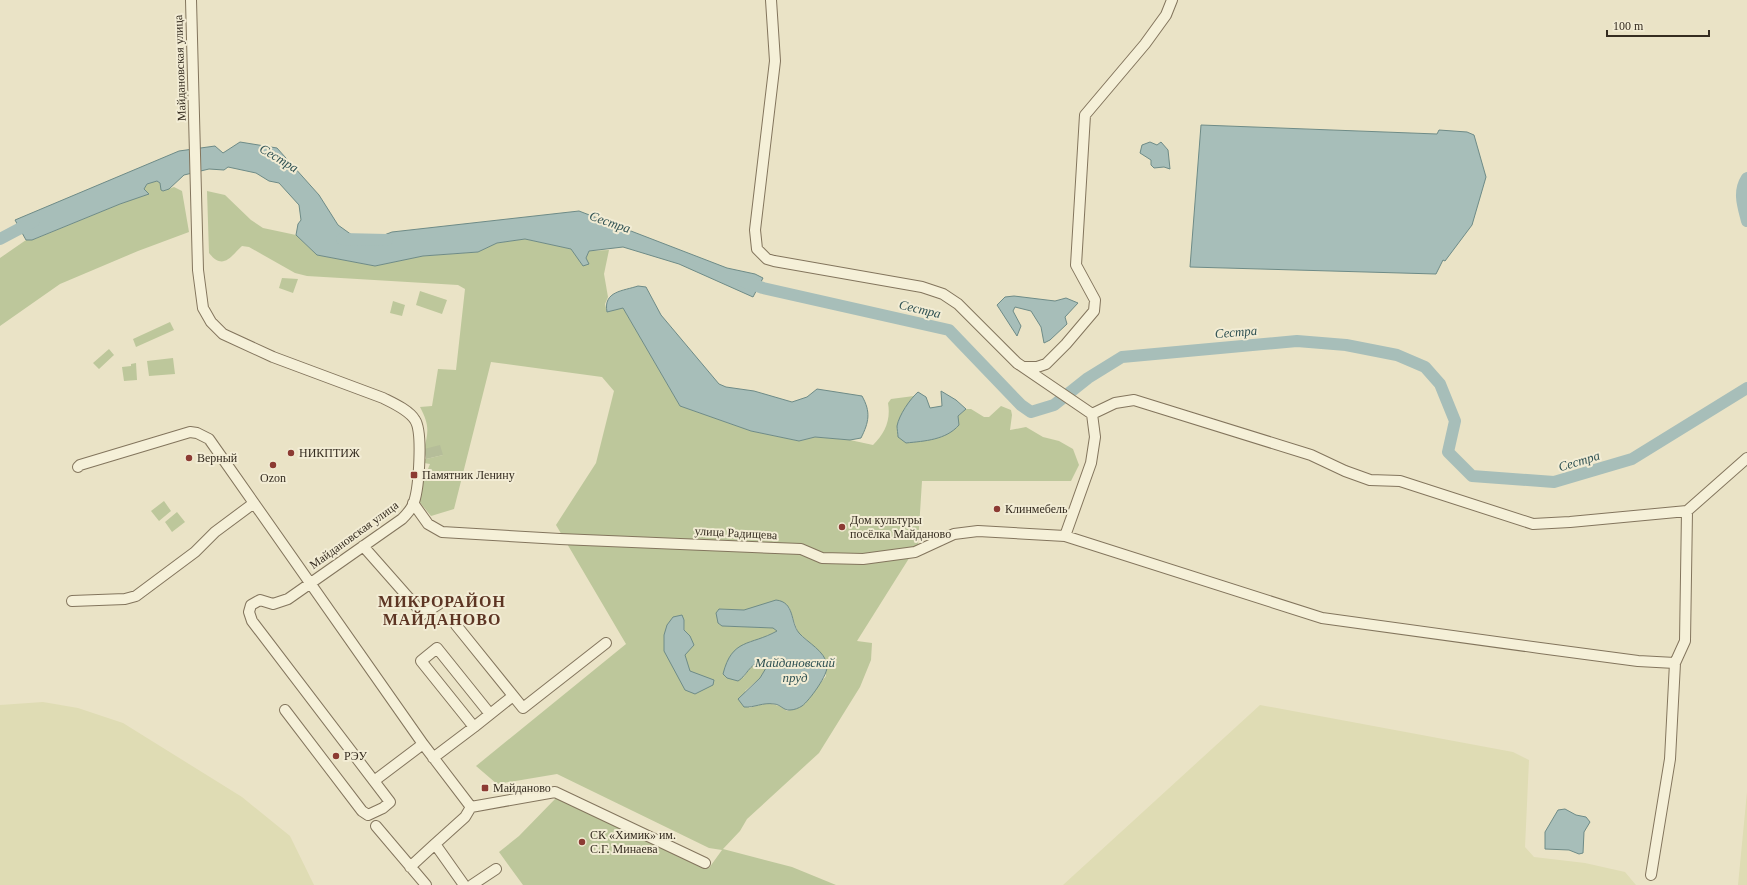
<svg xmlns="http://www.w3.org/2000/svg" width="1747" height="885" font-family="Georgia,serif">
<rect width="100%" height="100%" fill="#eae3c6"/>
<path fill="#dfdcb4" d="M43,702L78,708L123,723L242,797L290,836L314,885H0V705Z
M1260,705L1513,752L1529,760L1525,847L1534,857L1585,863L1625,872L1636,885H1063Z
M1747,792V885H1738Z"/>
<path fill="#bdc79b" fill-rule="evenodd" d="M158,181L160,183L163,191L174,187L182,191L189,232L138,251L60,284L0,326V258L26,240L35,239L120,204L148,194L144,189C146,183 152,182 158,181Z
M207,191L225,195L251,220L263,228L296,235L317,255L375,266L423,256L478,252L497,243L525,239L571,249L586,258L589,251L609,250L604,274L608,297L605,304L607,312L623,308L680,406L751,431L799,441L815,437L850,440L873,445C885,433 891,420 888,403L891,399L914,396L901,416H958L966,409H971L984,417H989L1001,406L1011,410L1012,415L1010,430L1026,427L1043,437L1059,441L1073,449L1079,465L1071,481H922L918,544L857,641L872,643L871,660L860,687L819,753L747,819L740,831L723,849L792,867L836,885H523L499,852L519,836L556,798L709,868L722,850L709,848L557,774L497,784L476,766L626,644L556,525L596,463L614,391L602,377L491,362L454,509L431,516L417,499L423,470L428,469L430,464L424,463V458L426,459L443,455L424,449C429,431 429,424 420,407L432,406L438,369L456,370L465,289L458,285L307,276L295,273L249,247L242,246C231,256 223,271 209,253ZM789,607L798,632L821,653L826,676L802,706L787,711C773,701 765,703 749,708L745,691L760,678L766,668L764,663C753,661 749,670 743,678L749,642L758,640L777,631L774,628L722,626L719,609L744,610ZM673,617L684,620L685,655L690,671Z
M282,278L298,279L293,293L279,288Z
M420,291L447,300L442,314L416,305Z
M393,301L405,305L402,316L390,313Z
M170,322L174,330L136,347L133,339Z
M109,349L114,355L99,369L93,363Z
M173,358L175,374L149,376L147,361Z
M136,363L137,380L124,381L122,367L131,366V364Z
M164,501L171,511L159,521L151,511Z
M177,512L185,522L172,532L165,522Z"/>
<path fill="#b5bd99" d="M440,445L443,455L426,459L424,449Z"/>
<path fill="#a7beb9" stroke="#6e8b87" d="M1201,125L1437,134L1439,130L1467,132L1474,135L1486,177L1472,225L1445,261L1443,260L1436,274L1190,267Z
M240,142L277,148L319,195L338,225L363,243L392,232L579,211L727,268L755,274L763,278L753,297L679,264L623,247L589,251L586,258L589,264L583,266L571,249L525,239L497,243L478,252L423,256L375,266L317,255L296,235L298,224L301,220L299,205L279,183L269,181L256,173L228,167L224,170L209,169L184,175L169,189L163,191L161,190L160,183L157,181L147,184L144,189L149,194L120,204L32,240H26L15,220L179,151L215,146L223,153Z
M1150,142L1157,145L1161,142L1168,150L1170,169L1164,167L1154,168L1151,165V160L1140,153L1142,145Z
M638,286L646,287L661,315L719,384L726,387L754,391L792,402L807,397L817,389L862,396C871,412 869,422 861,438L850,440L815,437L799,441L751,431L680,406L623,308L607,312C603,291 623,291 638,286Z
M1014,296L1055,301L1066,298L1078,303L1065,317L1067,324L1050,340L1044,343L1041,327L1031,311L1015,307L1013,311L1021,326L1017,336L997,305L1005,297Z
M941,391L956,400L966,409L958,416L959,425C946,440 925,441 906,443L898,437C898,434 897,429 897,426C899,415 910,399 918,392L926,397L930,408L942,406Z
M776,600C795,602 790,622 799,633C808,643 825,651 827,665C829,674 809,701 802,706C799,708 794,710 790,710C784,711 780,704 774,704C763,702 754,708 744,707L738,699L760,678L766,668L764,663C750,661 748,675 738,681L727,678L723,674C732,638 750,646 777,631L773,628L722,626L718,623L716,613L719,609L744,610Z
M682,615L684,620V630L690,636L694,645L685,655L690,671L714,680L713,685L695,694L685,690L664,651V635L667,625L673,617Z
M1565,809L1576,815L1586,817L1590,822L1584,832L1583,853L1579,854L1569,850L1545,849V832L1558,810Z"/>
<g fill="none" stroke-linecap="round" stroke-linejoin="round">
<path stroke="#a7beb9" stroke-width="12" d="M1747,178C1738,192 1743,205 1747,221
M0,239L34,221
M342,239L387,240
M743,281L763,288L949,330L1021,405L1031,412L1054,405L1088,378L1122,357L1297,341L1346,345L1397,355L1425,367L1440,384L1455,421L1448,452L1472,476L1554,482L1632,459L1747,388"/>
<g stroke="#83755d" stroke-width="12">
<path id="minor" d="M191,0L198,270L203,308L211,322L223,334L273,357L383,398C393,403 409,410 415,420C423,432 419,487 414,502C412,509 407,514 402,519L288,599L273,604L260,600L251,605L249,612L252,621L390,802L383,808L368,815L362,811L285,710
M771,0L775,61L755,230L757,249L767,259L774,261L922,287L943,294L958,304L1017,363L1092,414L1095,437L1091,463L1065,536L1322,618L1540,648L1638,661L1675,663L1685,641L1687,511L1747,458
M1024,367H1037L1046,364L1066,344L1094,311L1095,300L1076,265L1085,115L1145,44L1166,15L1172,0
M1092,414L1115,403L1134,400L1311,455L1345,471L1370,480L1400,481L1533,524L1570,522L1687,511
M78,467L80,465L190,432L197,433L209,439L423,744L471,807
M413,503L428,524L442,532L560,539L801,549L822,558L863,559L915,552L954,534L978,531L1065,536
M363,546L423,614L439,604
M72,601L125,599L136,596L195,552L215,532L254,503
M456,625L523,708L606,643
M490,714L437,648L421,661L474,727L513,696
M433,758L474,727
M374,781L423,744
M471,807L555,792L705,863
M376,826L426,885
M410,867L435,844
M1651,875L1670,759L1675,663
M464,885L435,844L465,817L471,807
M472,885L496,869"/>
</g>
<use href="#minor" stroke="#f5f0d8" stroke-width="10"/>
</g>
<g fill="#8c3b33" stroke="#f2ecd4" stroke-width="1.5">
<circle cx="291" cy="453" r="4"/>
<circle cx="189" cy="458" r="4"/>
<circle cx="273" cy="465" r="4"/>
<rect x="410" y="471" width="8" height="8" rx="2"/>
<circle cx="997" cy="509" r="4"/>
<circle cx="842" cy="527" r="4"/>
<circle cx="336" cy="756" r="4"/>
<rect x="481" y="784" width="8" height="8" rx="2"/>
<circle cx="582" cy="842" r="4"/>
</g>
<g text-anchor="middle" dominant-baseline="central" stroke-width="4" stroke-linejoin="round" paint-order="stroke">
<g font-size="12" fill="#352c20" stroke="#f2ecd4">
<text transform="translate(180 68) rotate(-92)">Майдановская улица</text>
<text transform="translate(736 533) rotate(3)">улица Радищева</text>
<text transform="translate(354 535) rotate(-36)">Майдановская улица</text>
</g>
<g font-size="12" fill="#352c20" stroke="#f2ecd4" text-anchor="start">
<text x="299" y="453">НИКПТИЖ</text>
<text x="197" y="458">Верный</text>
<text x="422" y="475">Памятник Ленину</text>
<text x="273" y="478" text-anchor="middle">Ozon</text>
<text x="1005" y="509">Клинмебель</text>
<text x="850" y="520">Дом культуры<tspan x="850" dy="14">посёлка Майданово</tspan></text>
<text x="344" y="756">РЭУ</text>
<text x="493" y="788">Майданово</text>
<text x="590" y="835">СК «Химик» им.<tspan x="590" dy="14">С.Г. Минаева</tspan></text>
</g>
<g font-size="13" font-style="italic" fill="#305253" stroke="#f2ecd4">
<text transform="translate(279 158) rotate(31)">Сестра</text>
<text transform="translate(610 222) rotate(19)">Сестра</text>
<text transform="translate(920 309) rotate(13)">Сестра</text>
<text transform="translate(1236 332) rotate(-5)">Сестра</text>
<text transform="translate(1579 461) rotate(-17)">Сестра</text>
<text x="795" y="662">Майдановский<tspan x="795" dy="15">пруд</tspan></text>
</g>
<g font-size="16" font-weight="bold" letter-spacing="1" fill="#5d3523" stroke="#f2ecd4">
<text x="442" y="601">МИКРОРАЙОН<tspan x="442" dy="18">МАЙДАНОВО</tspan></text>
</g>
</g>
<path d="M1607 30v6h102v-6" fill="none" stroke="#352c20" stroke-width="2"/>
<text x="1613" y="30" font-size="12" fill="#352c20" stroke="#f2ecd4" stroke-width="3" paint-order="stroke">100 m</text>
</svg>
